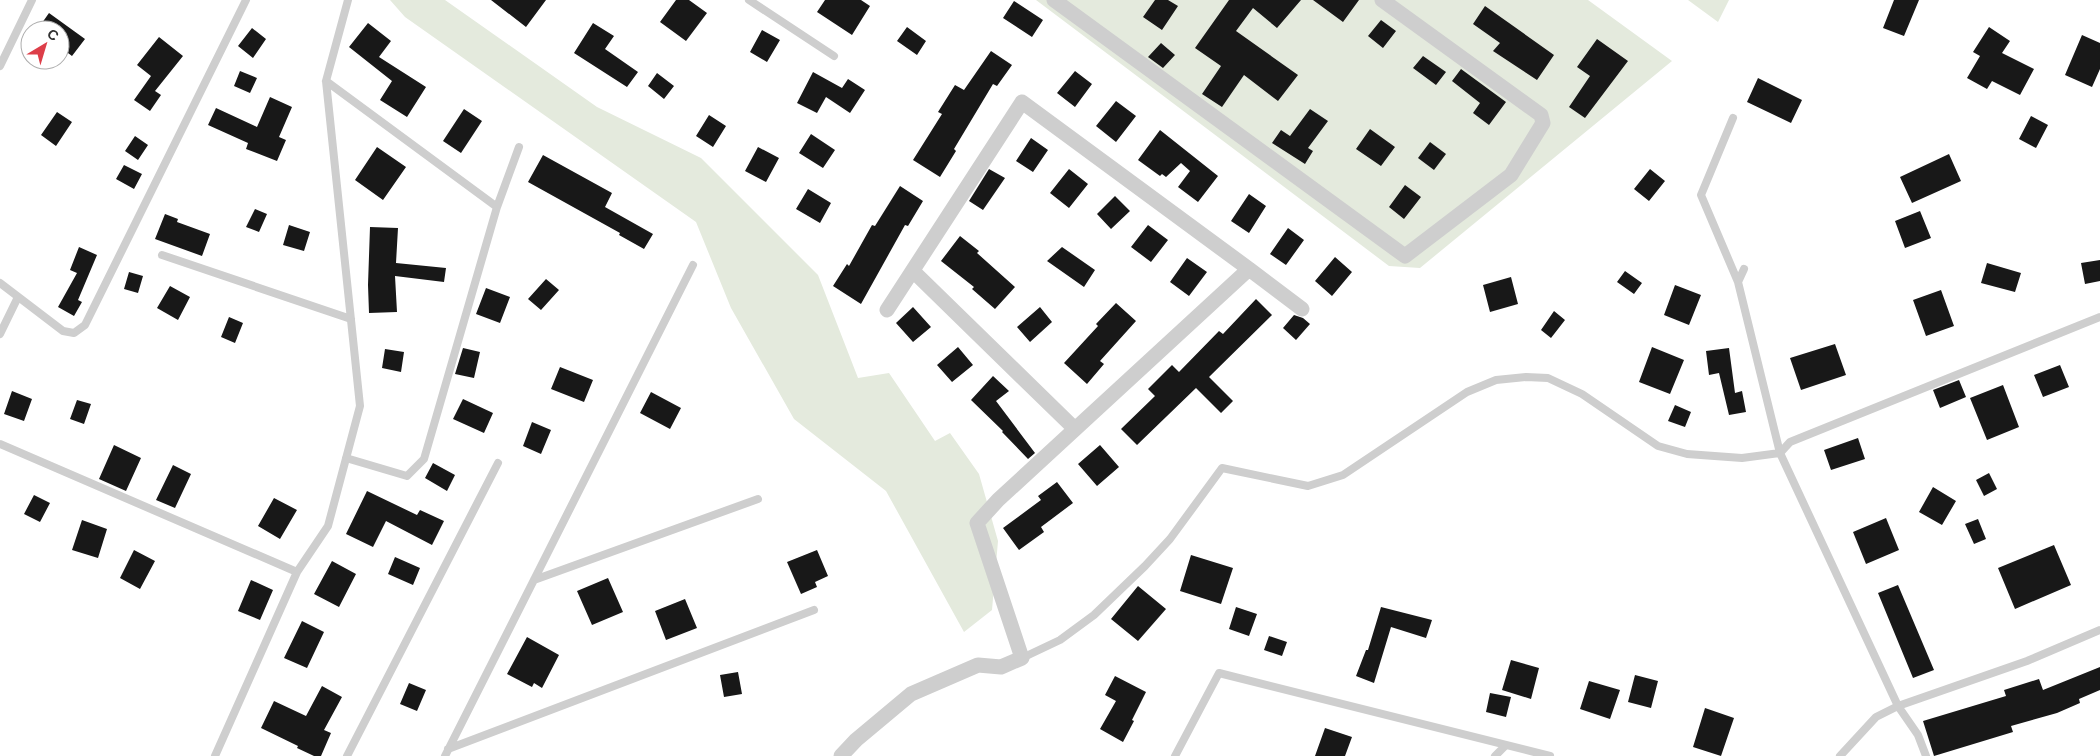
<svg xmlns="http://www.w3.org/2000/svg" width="2100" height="756" font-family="Arial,sans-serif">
<rect width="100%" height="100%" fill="#fff"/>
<path fill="#e4eadd" d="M390,0H445L597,107L701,158L818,275L858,378L889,373L935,441L950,433L979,474L998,541L992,610L964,632L886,491L794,419L731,308L696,222L405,17Z
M1036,0H1588L1672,61L1420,268L1389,266Z
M1688,0H1729L1718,22Z"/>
<path fill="#181818" d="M491,0H546L526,27Z
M676,0H689L707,13L686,41L660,22Z
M825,0H861L870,6L852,35L817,12Z
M1155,0H1168L1178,6L1162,30L1143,17Z
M1229,0H1301L1277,28L1253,8L1236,31L1298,75L1278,101L1244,75L1222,107L1202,94L1221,66L1195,48Z
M1313,0H1359L1343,22Z
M1894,0H1919L1904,36L1883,28Z
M1014,1L1043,20L1032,37L1003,18Z
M1485,6L1554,55L1537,80L1493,51L1500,43L1473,24Z
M49,13L85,39L72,56L60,47V30H37Z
M1381,20L1396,31L1383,48L1368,36Z
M368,23L391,41L379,57L426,87L407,117L380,100L392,81L349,47Z
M593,23L614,36L605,49L638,72L627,87L574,53Z
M907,27L926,41L917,55L897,41Z
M1989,27L2010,41L2002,53L2034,69L2020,95L1992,81L1987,89L1967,78L1980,56L1973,52Z
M252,28L266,39L253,58L238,46Z
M762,30L780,40L767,62L750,52Z
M2082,35L2100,43V69L2092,87L2065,75Z
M159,37L183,56L155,91L161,95L150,111L134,100L151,76L137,65Z
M1597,39L1628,61L1585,118L1569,107L1590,76L1577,67Z
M1161,43L1175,55L1163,68L1148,57Z
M991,51L1012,65L997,86L993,84L954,149L956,151L940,177L913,160L942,114L938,112L955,85L964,90Z
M1423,56L1446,72L1436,85L1413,68Z
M1461,69L1506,102L1489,125L1473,113L1480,103L1452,81Z
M240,71L257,78L250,93L234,86Z
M1075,71L1092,84L1075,107L1057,93Z
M813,72L842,88L848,79L865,90L850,113L826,97L817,113L797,103Z
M657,73L674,86L664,99L648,86Z
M1758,78L1802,100L1791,123L1747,102Z
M270,97L292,107L279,137L286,140L277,161L246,149L248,143L208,125L216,108L257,127Z
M1116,101L1136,116L1116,142L1096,126Z
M464,109L482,121L461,153L443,141Z
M1310,109L1328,121L1308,148L1313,151L1305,164L1272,143L1281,130L1290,136Z
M57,112L72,122L56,146L41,135Z
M709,115L726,126L713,147L696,136Z
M2031,116L2048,125L2036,148L2019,139Z
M1370,129L1395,147L1381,166L1356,149Z
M1160,130L1218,176L1198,202L1178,187L1190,171L1181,163L1166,177L1162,174L1160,176L1138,160Z
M811,134L835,150L823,168L799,153Z
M135,136L148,145L138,160L125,151Z
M1031,138L1048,150L1033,172L1016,161Z
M1430,142L1446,154L1434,170L1418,158Z
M377,147L406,167L383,200L355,180Z
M758,147L779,158L766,182L745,171Z
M1949,154L1961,181L1912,203L1900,177Z
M543,155L612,193L605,207L653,234L644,249L619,235L620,233L528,182Z
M124,165L142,174L134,189L116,179Z
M989,169L1005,178L983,210L969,201Z
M1069,169L1088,184L1069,208L1050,193Z
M1650,169L1665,181L1649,201L1634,189Z
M1405,185L1421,197L1404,219L1389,207Z
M900,186L923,201L908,226L905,225L861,304L833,286L847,264L849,266L872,225L875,226Z
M808,189L831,203L820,223L796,209Z
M1249,194L1266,206L1249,233L1231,221Z
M1115,196L1130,211L1111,229L1097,214Z
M255,209L267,214L259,232L246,227Z
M1920,211L1931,238L1905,248L1895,221Z
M165,214L178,219L177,222L210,234L202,256L155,239Z
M289,225L310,232L304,251L283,245Z
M1148,225L1168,240L1151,262L1131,247Z
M370,227L398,228L396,263L446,268L444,282L395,276L397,312L369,313L368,285Z
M1288,228L1304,240L1286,265L1270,254Z
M960,236L979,251L977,253L1015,287L995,309L972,289L974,287L941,261Z
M79,247L97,255L78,300L82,302L74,316L58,307L77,273L70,270Z
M1062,247L1095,270L1084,287L1047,261Z
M1335,257L1352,272L1332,296L1315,281Z
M1187,258L1207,272L1189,296L1170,282Z
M2100,260V281L2085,284L2081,263Z
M1987,263L2021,273L2015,292L1981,283Z
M1625,271L1642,283L1634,294L1617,282Z
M129,272L143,276L138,293L124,289Z
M1511,277L1518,304L1490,312L1483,285Z
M546,279L559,290L541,310L528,299Z
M1675,285L1701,295L1689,325L1664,315Z
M170,286L190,297L178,320L157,308Z
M486,288L510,297L500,323L476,314Z
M1941,290L1954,326L1926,336L1913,300Z
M1256,299L1272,315L1209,377L1233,401L1221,413L1196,388L1137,445L1121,429L1155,396L1148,389L1172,365L1179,372L1219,331L1223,334Z
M1116,303L1136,321L1100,361L1104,364L1087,384L1064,363L1098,326L1096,324Z
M913,307L931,327L913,342L896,323Z
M1040,307L1052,322L1030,342L1017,327Z
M1554,311L1565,320L1551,338L1541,330Z
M1294,315L1303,318L1310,324L1296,340L1283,328Z
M229,317L243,323L235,343L221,337Z
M1835,344L1846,375L1801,390L1790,358Z
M958,347L973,365L952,382L937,365Z
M1652,347L1684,360L1670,394L1639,382Z
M463,348L480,352L474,378L455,374Z
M1729,348L1735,393L1742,391L1746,412L1729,415L1719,373L1709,375L1706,351Z
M385,349L404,352L401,372L382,368Z
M2060,365L2069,387L2043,397L2034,375Z
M560,367L593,380L584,402L551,389Z
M993,376L1009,391L996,401L1035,453L1028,459L1002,432L1003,431L971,400Z
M1959,380L1966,397L1940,408L1933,390Z
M2003,385L2019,427L1987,440L1970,398Z
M12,391L32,399L24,421L4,414Z
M651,392L681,408L670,429L640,413Z
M463,399L493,413L484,433L453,419Z
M77,400L91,404L84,424L70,419Z
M1675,405L1691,412L1685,427L1668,421Z
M532,422L551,430L541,454L523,446Z
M1858,438L1865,459L1831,470L1824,450Z
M114,445L141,458L126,491L99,479Z
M1100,445L1119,467L1097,486L1078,464Z
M433,463L455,475L447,491L425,478Z
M173,465L191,474L175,508L156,500Z
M1989,473L1997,489L1984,496L1976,480Z
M1057,482L1073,503L1041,527L1044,532L1019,550L1003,528L1041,500L1038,496Z
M1933,487L1956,501L1942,525L1919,512Z
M367,491L417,515L420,510L444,521L432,545L386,521L373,547L346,534Z
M34,495L50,503L40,522L24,514Z
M274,498L297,510L280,539L258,526Z
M1886,518L1899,550L1866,564L1853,532Z
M1978,519L1986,539L1974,544L1965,524Z
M82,520L107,529L98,558L72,550Z
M2054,545L2071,585L2015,609L1998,568Z
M134,550L155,561L140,589L120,578Z
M817,550L828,576L815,582L817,587L801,594L787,562Z
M1191,555L1233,568L1221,604L1180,591Z
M395,557L420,568L413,585L388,574Z
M332,561L356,574L339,607L314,594Z
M608,578L623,612L592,625L577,591Z
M251,580L273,590L260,620L238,611Z
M1898,585L1934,670L1913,678L1878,593Z
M1138,586L1166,609L1138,641L1111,619Z
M685,599L697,628L666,640L655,611Z
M1236,607L1257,614L1249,636L1229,629Z
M1381,607L1432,620L1426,638L1391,627L1374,683L1356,676L1366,650H1368Z
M302,621L324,632L307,668L284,658Z
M1269,636L1287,642L1282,656L1264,650Z
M527,637L559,655L542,688L534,683L532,687L507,674Z
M1511,660L1539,668L1531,699L1502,690Z
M2100,667V690L2079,699L2080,703L2057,713L2011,726L2013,732L1934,756L1923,721L2006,696L2004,690L2039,679L2043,690Z
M738,672L742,694L724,697L720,675Z
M1635,675L1658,681L1651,708L1628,702Z
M1115,676L1146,692L1132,720L1134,721L1123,742L1100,729L1116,701L1105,695Z
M1589,681L1620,690L1610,719L1580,709Z
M409,683L426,690L417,711L400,704Z
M322,686L342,697L324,730L331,733L321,756H314L297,748L298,746L261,728L274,701L306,716Z
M1490,693L1511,697L1506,717L1486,712Z
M1705,708L1734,718L1721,756L1693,747Z
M1325,728L1352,737L1345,756H1315Z"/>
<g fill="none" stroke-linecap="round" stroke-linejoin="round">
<path stroke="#cecece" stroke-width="8" d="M749,0L834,56
M0,66L32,0
M326,81L497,207L519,147
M1733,118L1701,195L1738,282
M162,255L351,319
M1744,269L1738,282L1780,453
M0,283L63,331L74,333L85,325L246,0
M0,334L18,297
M0,444L297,572
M1780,453L1790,442L2100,317
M346,458L407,476L424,459L497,207
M534,580L758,499
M1022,658L1060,640L1094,615L1145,566L1170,539L1222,468L1308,486L1343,475L1467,392L1496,380L1526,377L1548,378L1582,394L1658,446L1687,454L1742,458L1780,453L1898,706L1918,735L1926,756
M448,749L814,610
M215,756L297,572L328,526L360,406L326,81L348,0
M347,756L498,463
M445,756L693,265
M1175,756L1219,673L1550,756
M1495,756L1505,746
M1840,756L1876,717L1898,706L2027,661L2100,630"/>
<path stroke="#cecece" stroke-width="15" d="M1054,0L1405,256L1511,175L1543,123L1541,115L1382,0
M1249,269L1302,309
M913,271L1075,429
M841,756L856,740L911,694L978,665L1001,667L1022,658L977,523L998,500L1249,269L1022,102L887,310"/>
</g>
<g transform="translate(45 45) rotate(38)"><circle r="24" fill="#ffffff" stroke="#adadad"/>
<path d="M0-4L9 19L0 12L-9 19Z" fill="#dd3e49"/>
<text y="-8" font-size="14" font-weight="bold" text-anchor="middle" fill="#313131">С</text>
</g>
</svg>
